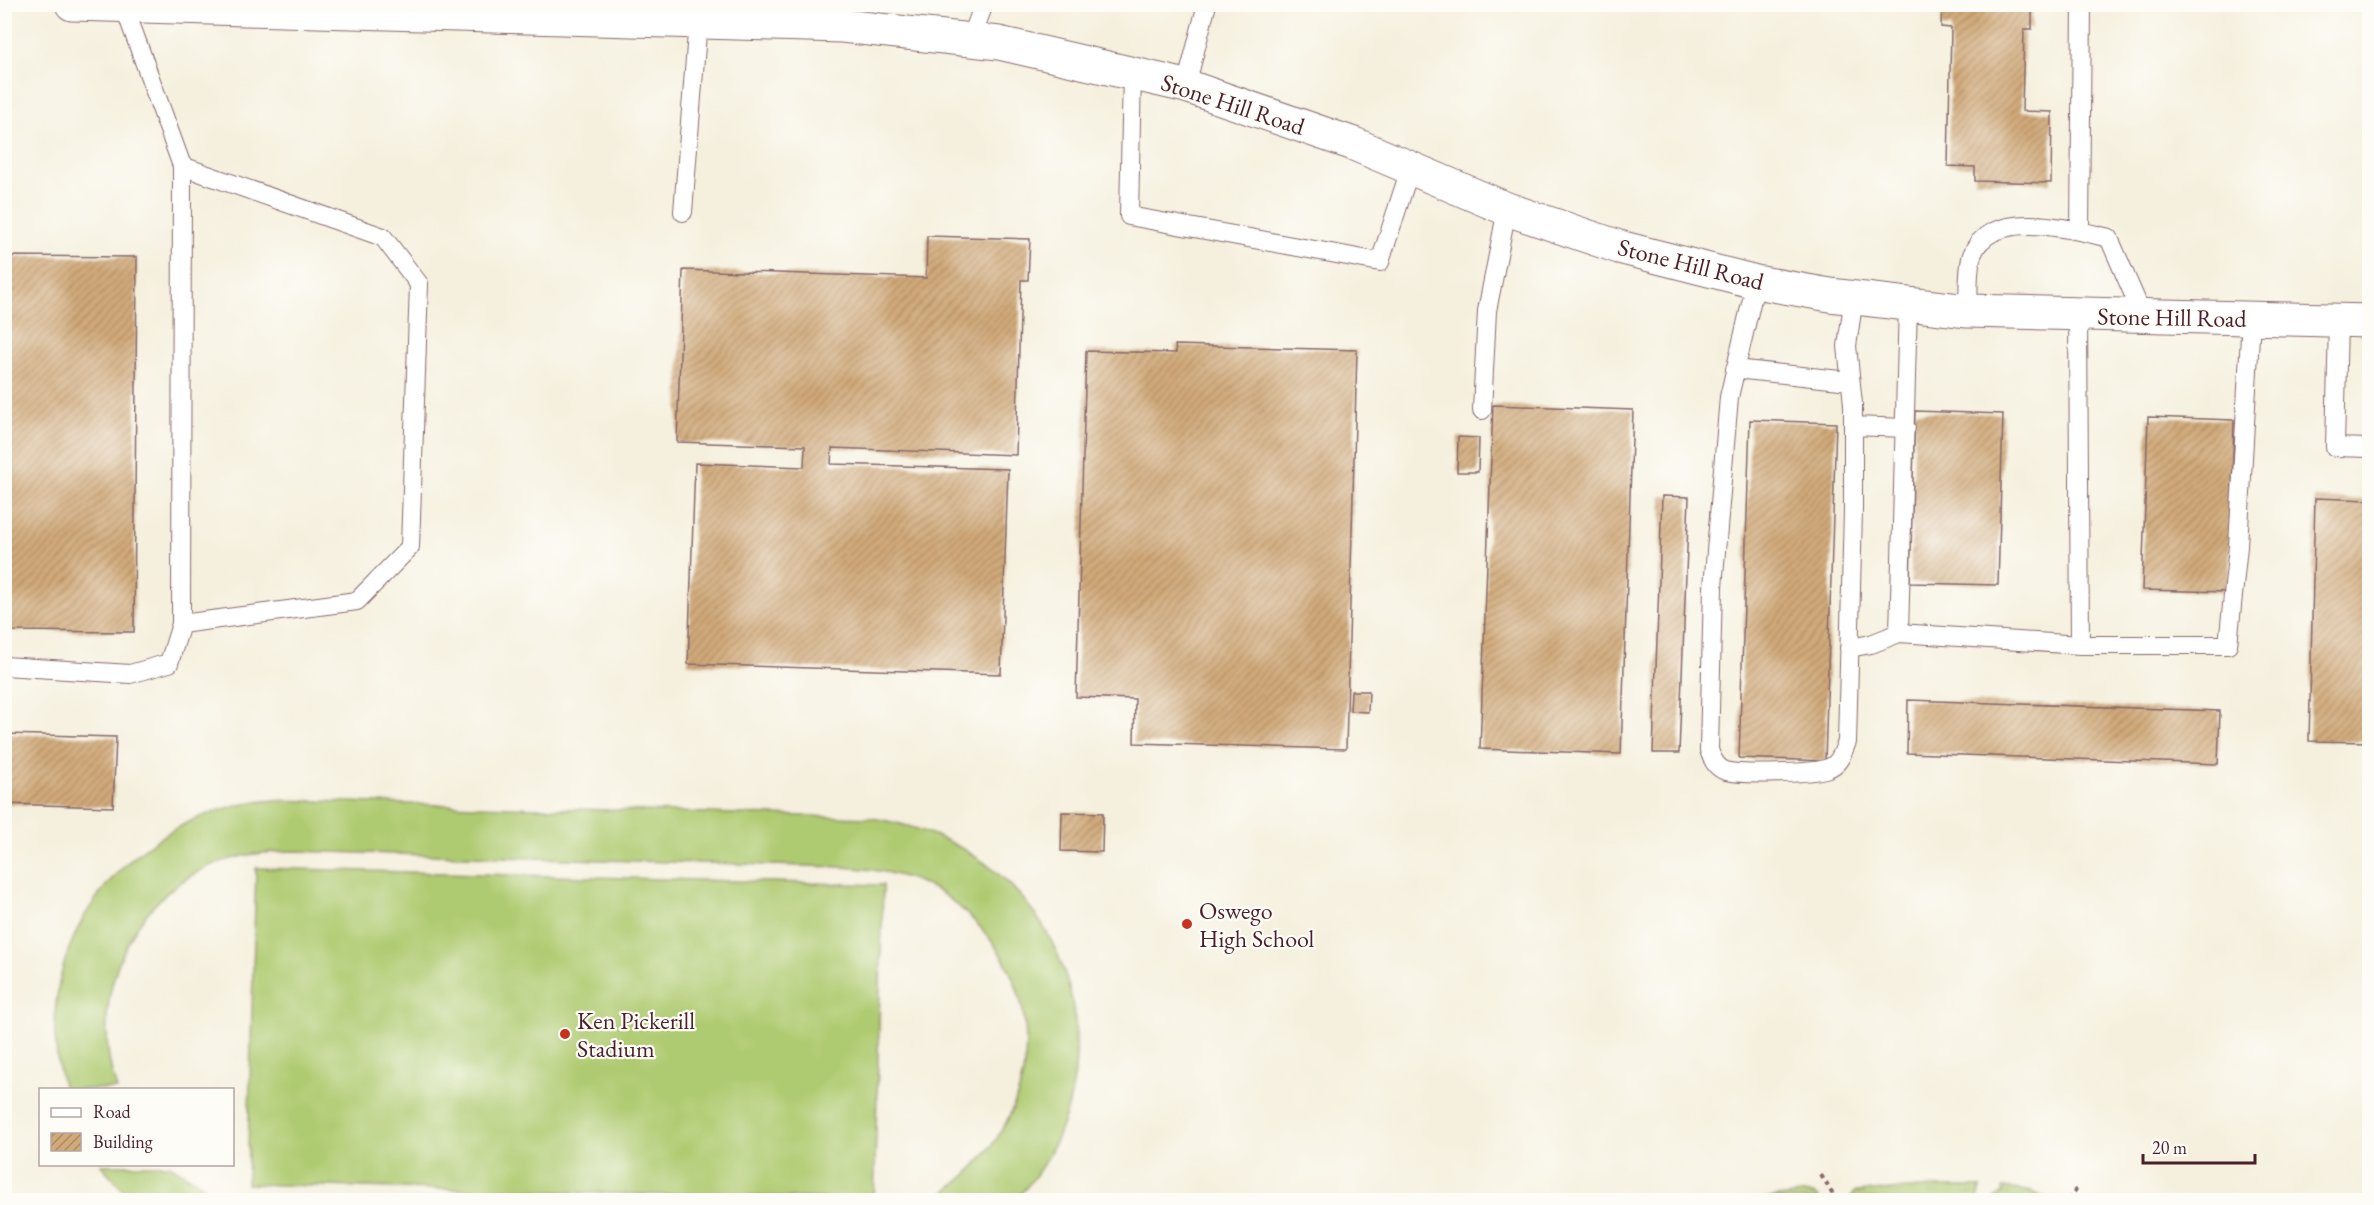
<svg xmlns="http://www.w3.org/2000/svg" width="2374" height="1205" font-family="'EB Garamond',serif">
<defs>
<pattern id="grass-tufts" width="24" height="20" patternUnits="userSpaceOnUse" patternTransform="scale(1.5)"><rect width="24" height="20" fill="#afcb71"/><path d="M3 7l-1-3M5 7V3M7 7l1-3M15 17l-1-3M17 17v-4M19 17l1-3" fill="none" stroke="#98ae62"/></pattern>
<pattern id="building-hatch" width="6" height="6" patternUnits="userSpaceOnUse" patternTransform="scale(1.5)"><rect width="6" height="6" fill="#d1aa7a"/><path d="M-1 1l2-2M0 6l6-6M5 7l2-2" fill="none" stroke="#ac8a64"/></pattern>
</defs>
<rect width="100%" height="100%" fill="#fdfcf7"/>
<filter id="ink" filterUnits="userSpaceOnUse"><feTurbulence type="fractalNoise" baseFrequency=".0167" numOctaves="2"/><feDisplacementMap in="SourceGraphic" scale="12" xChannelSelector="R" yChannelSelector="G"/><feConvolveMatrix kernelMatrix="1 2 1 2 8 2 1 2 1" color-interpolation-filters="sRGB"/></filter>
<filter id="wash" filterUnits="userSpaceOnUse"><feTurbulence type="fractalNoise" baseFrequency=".008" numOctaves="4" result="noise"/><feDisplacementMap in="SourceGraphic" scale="24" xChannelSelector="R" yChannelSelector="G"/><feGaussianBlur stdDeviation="1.35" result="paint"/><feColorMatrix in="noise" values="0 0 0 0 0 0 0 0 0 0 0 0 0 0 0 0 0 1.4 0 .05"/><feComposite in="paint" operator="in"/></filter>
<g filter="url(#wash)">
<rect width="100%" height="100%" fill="#f5f0de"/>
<path fill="url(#grass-tufts)" stroke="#7c754e" stroke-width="1.5" d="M1938,1187H1980L1978,1200H1852L1851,1198L1854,1192Z
M2003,1188L2028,1191L2052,1200H1993L2003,1193Z
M1802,1194H1814L1821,1200H1754Z"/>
<path fill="#afcb71" stroke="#7c754e" stroke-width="1.5" d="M278,800L871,818C930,827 985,853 1024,900C1096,985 1094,1120 1015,1200H932C1030,1142 1060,1015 980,927C966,912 949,896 930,887C901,873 873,869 842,867L293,851C257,852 223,857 192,875C119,917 89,1012 117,1089H64C22,944 131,808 278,800Z
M256,868L883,885L874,1200L247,1184Z
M101,1165H170L211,1191L241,1200H132Z"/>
<g id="blocks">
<path fill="url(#building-hatch)" d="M1942,4H2032V29H2024L2022,111L2052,112L2051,183L1975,181V167L1948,166L1951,28L1941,27Z
M927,236L1030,239L1028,280H1021L1016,455L832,448L831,464L1008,469L1001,674L688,664L695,463L804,467L805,446L677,442L683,270L926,278Z
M4,256L137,257L134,632L4,631Z
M1175,345L1357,350L1346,749L1134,743L1135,699L1076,697L1086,351L1176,353Z
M1493,405L1633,410L1621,754L1480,749Z
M1915,411L2003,414L1998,585L1910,583Z
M2148,417L2234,420L2229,592L2142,590Z
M1750,420L1836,423L1825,761L1739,758Z
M1458,437L1479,438L1478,472H1457Z
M1662,496L1689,497L1679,753H1653Z
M2315,498L2370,500V742L2309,741Z
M1351,691H1369L1368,712L1350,711Z
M1908,700L2220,711L2218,764L1907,753Z
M4,734L116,737L113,807L4,804Z
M1062,812L1103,813L1102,852L1061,851Z
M4,863H7L6,890L4,889Z"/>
</g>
</g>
<g filter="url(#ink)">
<use href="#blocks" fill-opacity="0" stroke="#86686a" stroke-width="1.5"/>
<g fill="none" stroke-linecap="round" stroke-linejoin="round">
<g stroke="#86686a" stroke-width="20">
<path id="lane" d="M971,39L984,4
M1132,72L1129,216L1380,262L1410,169
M1186,86L1207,4
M683,212L698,20
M2080,231L2082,4
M1756,282L1729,397L1713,587L1709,750C1712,759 1716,768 1726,771C1740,775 1815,774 1828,768C1840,764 1842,753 1847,742L1853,510V404L1847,346L1854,297
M1908,304L1899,633L2080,645
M1968,311C1969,294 1967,270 1972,255C1990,207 2072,229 2109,238L2143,316
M2078,315L2080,645H2228L2238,546L2251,318
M2338,321L2335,447L2370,448
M1735,369L1850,381
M1482,410L1487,311L1507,209
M1853,426L1906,428
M181,624L357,601L410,547L419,284L383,237L182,166
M1849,648L1871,644L1899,633
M4,666L130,674L169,663L181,624L182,166L124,6"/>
</g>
<g stroke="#86686a" stroke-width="35">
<path id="street" d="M72,4L842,26L999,43L1186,86L1354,144L1507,209L1619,247L1756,282L1830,295L1968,311L2370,321"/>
</g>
<path stroke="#86686a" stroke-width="4" stroke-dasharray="4.5 4.5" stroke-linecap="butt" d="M1821,1175L1836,1200
M2069,1200L2076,1189"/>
<use href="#lane" stroke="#fff" stroke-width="18"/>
<use href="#street" stroke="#fff" stroke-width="33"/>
</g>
</g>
<g fill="#c8321e" stroke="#fdfcf7" stroke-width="2">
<circle cx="1187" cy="924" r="6"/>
<circle cx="565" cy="1034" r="6"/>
</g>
<g text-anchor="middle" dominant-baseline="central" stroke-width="4.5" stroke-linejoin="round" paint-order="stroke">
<g font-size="24" fill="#4a1f2b" stroke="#fdfcf7">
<text transform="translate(1233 104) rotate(18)">Stone Hill Road</text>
<text transform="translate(1691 264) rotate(14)">Stone Hill Road</text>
<text transform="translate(2172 317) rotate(1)">Stone Hill Road</text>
</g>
<g font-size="24" fill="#4a1f2b" stroke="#fdfcf7" text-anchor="start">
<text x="1199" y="910">Oswego<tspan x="1199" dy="28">High School</tspan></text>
<text x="577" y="1020">Ken Pickerill<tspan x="577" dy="28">Stadium</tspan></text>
</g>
</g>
<rect width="2374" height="1205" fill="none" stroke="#fdfcf7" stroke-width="24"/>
<rect x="39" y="1088" width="195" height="78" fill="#fdfcf7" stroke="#b5a4a5" stroke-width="1.5"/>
<rect x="51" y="1108" width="30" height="9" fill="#ffffff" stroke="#b5a4a5" stroke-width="1.5"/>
<text x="93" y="1118" font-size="18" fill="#4a1f2b">Road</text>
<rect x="51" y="1133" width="30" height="18" fill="url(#building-hatch)" stroke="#b5a4a5" stroke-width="1.5"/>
<text x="93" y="1148" font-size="18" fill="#4a1f2b">Building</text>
<path d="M2143 1154v9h112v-9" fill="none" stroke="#4a1f2b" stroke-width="3"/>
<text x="2152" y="1154" font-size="18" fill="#4a1f2b" stroke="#fdfcf7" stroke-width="4.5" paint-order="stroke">20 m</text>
</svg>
